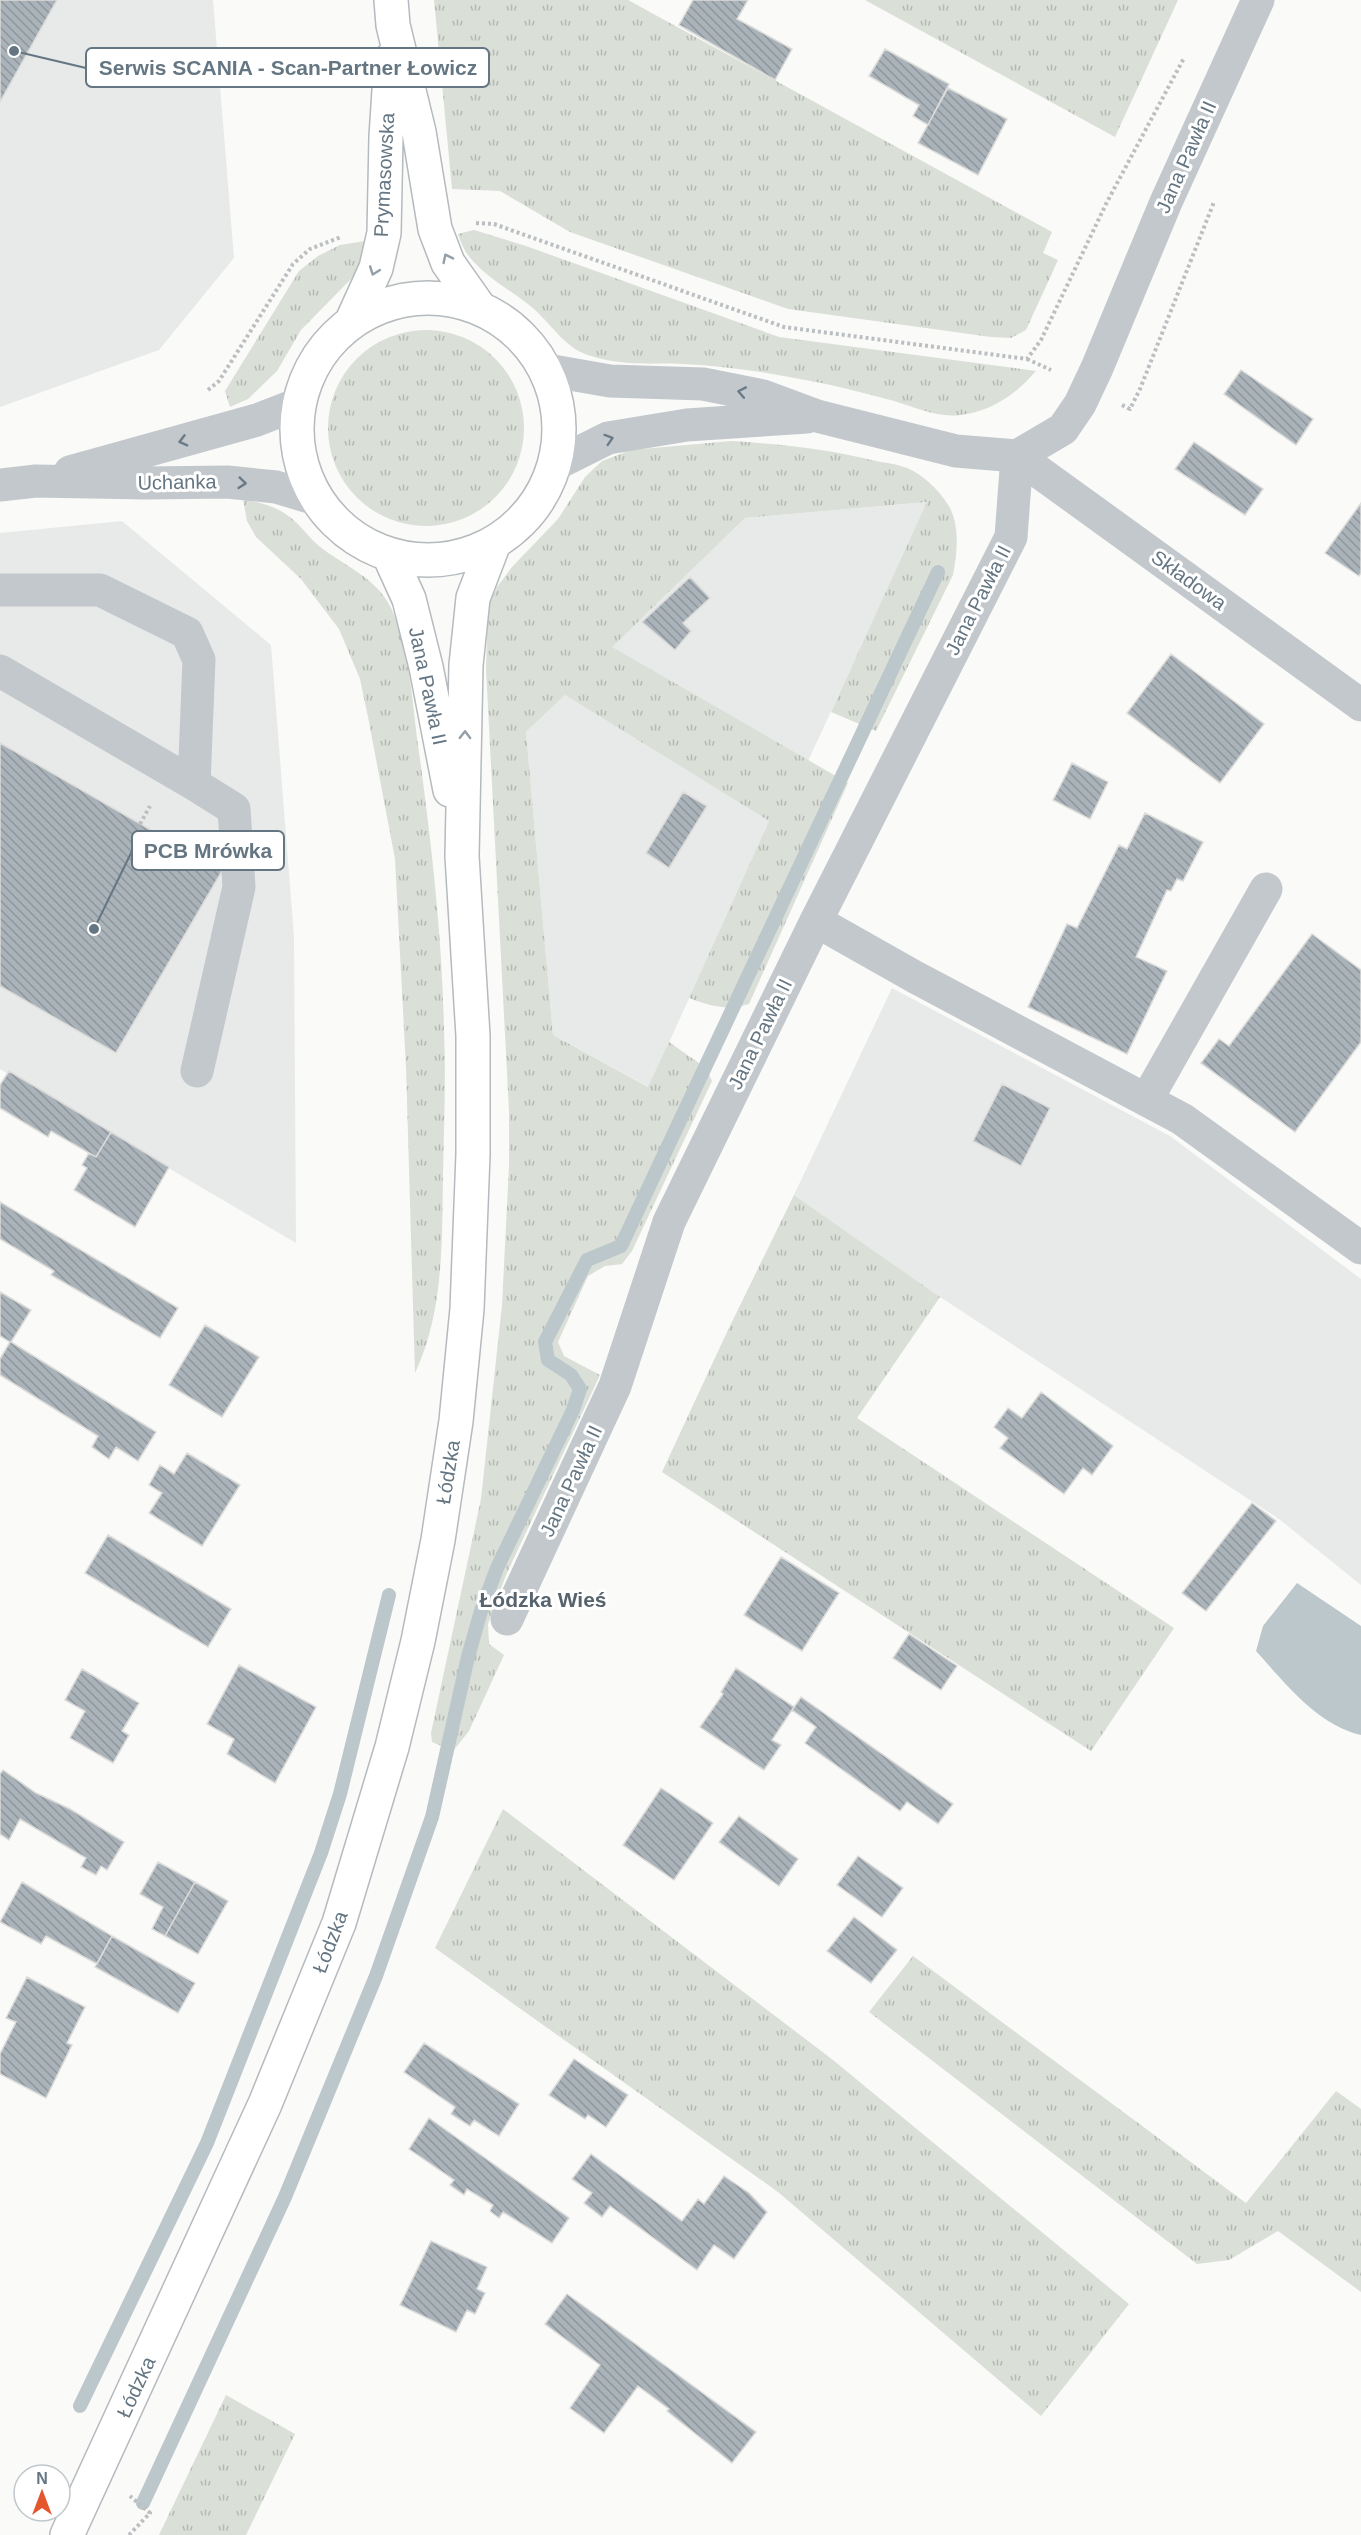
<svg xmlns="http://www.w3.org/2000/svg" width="1361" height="2535" font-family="Helvetica,sans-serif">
<defs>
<pattern id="grass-tufts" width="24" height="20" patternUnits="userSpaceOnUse" patternTransform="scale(1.5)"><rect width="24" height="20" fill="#dadfd7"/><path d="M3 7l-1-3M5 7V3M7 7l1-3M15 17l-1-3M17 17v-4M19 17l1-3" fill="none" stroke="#b4b9b4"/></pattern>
<pattern id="building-back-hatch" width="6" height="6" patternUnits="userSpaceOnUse" patternTransform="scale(1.5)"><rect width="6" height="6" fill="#aab3b9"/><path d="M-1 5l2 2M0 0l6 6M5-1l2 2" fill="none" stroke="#8e969c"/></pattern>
</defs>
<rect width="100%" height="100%" fill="#fafaf8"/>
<path fill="#e8e9e9" d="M0,0H213L234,258L159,350L0,407Z
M928,502L808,761L611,647L745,518Z
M122,521L271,645L294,937L296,1243L0,1069V533Z
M565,695L769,821L649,1087L553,1035L526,732Z
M892,988L1170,1136L1361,1279V1585L1279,1519L940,1297L794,1195Z"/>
<path fill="url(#grass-tufts)" d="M434,0H628L1052,232L1043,253L1058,260L1026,330L1011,338L991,337L788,309L570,232L500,191L452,189Z
M865,0H1178L1115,137Z
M474,230L526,246L779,337L1036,371C1015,395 992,411 960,415C937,418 915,407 894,401C864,393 835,385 805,380C766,372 724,366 684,364C650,363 617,366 585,354C564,346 550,323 534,309C514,292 491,281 473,261C466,254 461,244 458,234Z
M365,241L362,262L351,279L301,330L277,371L248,399L230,407L225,391L299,271L318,256L340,245Z
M328 428a98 98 0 1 1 196 0a98 98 0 1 1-196 0Z
M731,441C780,444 828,449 876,461C886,463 897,464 907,468C924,475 941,492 950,508C960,528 957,554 953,575L876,731L831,712L927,502L745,518L612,647L848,783L749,1004C727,1011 710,1006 689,998L769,821L565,695L526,732L553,1035L648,1087L669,1042L706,1068L712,1081L632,1251L622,1264L605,1266L588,1276L558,1342L564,1356L600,1375L506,1575L488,1624L489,1644L504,1655L469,1731L453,1751L432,1742L431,1733L481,1499L502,1305L509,1166V1111L486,669L488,607L497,587L512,567L558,519L585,477L602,461L631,450Z
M243,499C257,502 272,505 284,513C298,521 307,536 319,546C344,566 376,577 391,608C410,649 412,701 418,745C431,839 442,934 444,1029C446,1077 444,1126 443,1174C442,1240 444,1312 415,1373L406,1067L395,859L368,717L360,679L339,629L301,579L256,537L247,521Z
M794,1195L940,1297L857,1418L1174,1628L1091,1751L662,1472L727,1332Z
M503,1809L833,2060L1129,2304L1041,2416L778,2192L435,1948Z
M913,1956L1246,2203L1336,2091L1361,2109V2292L1278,2231L1229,2260L1197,2264L869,2012Z
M226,2395L295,2434L246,2535H159Z"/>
<path fill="#bbc7cb" d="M1297,1583L1361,1626V1735C1317,1725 1285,1683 1256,1651L1263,1626Z"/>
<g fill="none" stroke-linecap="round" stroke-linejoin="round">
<path stroke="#bbc7cb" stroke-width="14" d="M80,2406L207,2143L321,1853L340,1794L389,1595
M143,2503L285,2197L376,1976L432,1817L468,1657L481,1611L497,1568L573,1410L580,1389L571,1375L548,1360L545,1342L587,1260L621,1246L938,572"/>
</g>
<path fill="url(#building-back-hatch)" stroke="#dcdcda" stroke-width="1.5" d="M0,0H57L0,102Z
M693,0H748L737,19L792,49L775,80L679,25Z
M885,49L949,84L928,125L913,116L919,105L869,76Z
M948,88L1007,119L978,175L918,143Z
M1241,370L1313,419L1296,445L1224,394Z
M1194,442L1263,489L1245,515L1175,469Z
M1361,503V573L1359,576L1325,553Z
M690,577L710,598L683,623L691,631L675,650L642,622Z
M1171,654L1264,724L1220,783L1127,713Z
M0,743L222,871L116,1053L0,986Z
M1072,763L1108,782L1090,819L1053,800Z
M683,792L707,806L669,868L646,853Z
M1145,813L1203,842L1183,881L1177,879L1171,891L1167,890L1136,957L1167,971L1127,1054L1028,1007L1067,924L1077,928L1119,845L1127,849Z
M1312,934L1361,970V1042L1295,1132L1201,1063L1219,1039L1229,1046Z
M9,1071L111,1132L96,1157L51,1131L48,1137L0,1108V1085Z
M1002,1084L1050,1108L1021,1166L973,1141Z
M111,1132L169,1167L135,1227L74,1190L87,1168L82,1165L89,1153L96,1157Z
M0,1202L178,1308L160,1338L51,1275L54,1271L0,1239Z
M0,1292L31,1310L11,1342L156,1432L138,1461L116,1447L109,1459L92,1447L98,1436L0,1375V1359L10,1342L0,1336Z
M205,1325L259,1357L222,1417L169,1385Z
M1041,1392L1113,1446L1092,1475L1083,1468L1064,1494L1000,1448L1008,1438L994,1427L1008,1408L1022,1418Z
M187,1453L240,1485L202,1546L149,1513L162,1493L149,1485L160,1465L174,1474Z
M1252,1503L1276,1521L1206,1611L1182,1593Z
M108,1535L231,1609L208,1647L85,1573Z
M781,1557L839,1593L802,1651L744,1615Z
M909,1634L957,1666L941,1690L893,1658Z
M239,1665L316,1707L275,1783L227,1754L234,1739L207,1724Z
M736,1668L794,1707L772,1740L781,1745L764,1770L700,1727L723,1694L721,1692Z
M82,1669L139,1703L122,1731L129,1735L113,1763L70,1738L85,1711L65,1700Z
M801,1697L953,1804L938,1824L907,1802L900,1811L805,1743L816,1727L792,1710Z
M3,1770L36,1793L70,1809L124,1842L107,1870L101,1866L96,1875L81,1867L86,1858L20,1819L9,1840L0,1834V1774Z
M661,1788L713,1823L674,1880L623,1845Z
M739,1816L798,1859L779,1886L719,1842Z
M858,1856L903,1888L882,1917L837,1885Z
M158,1862L195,1882L165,1936L152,1929L163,1907L140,1894Z
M22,1882L112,1936L97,1964L46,1936L41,1944L0,1922Z
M195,1882L228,1901L198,1954L165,1936Z
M854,1917L897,1950L871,1983L827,1951Z
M112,1936L195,1983L178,2013L95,1967Z
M27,1977L85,2007L67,2043L72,2045L46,2098L0,2074V2054L16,2022L6,2018Z
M424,2043L519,2104L499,2136L474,2120L470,2126L451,2114L455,2107L404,2072Z
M574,2059L628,2095L606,2127L588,2115L585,2119L549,2095Z
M429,2118L569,2218L552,2243L503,2212L499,2218L490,2211L493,2205L467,2189L464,2195L450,2185L454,2180L409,2149Z
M591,2154L682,2221L698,2199L704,2204L724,2176L749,2193L767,2212L734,2259L714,2245L697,2270L610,2206L602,2217L584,2203L592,2193L572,2179Z
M431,2241L487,2267L477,2289L485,2293L475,2314L467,2310L456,2332L400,2305Z
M567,2294L756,2432L732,2463L667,2411L669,2409L638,2386L604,2433L570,2408L600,2365L545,2324Z"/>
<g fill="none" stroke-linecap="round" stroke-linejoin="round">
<g stroke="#b5babe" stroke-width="36">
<path id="major" d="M391,0L393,25L419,132L435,229L448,263L479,307
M297 429a131 131 0 1 1 262 0a131 131 0 1 1-262 0Z
M352,321L376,268L384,233L386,137L391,59
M389,555L409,599L426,667L450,790
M67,2535L265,2104L339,1923L392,1747L418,1641L438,1540L456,1421L467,1309L473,1154V1036L462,856L466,665L473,598L494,543"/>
</g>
<path stroke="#bbbfc2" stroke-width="4" stroke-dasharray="3 3" stroke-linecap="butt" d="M476,223L494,224L784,327L1027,359L1041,340L1107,202L1184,58
M1027,359L1051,370
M208,390L219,381L293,264L310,249L341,237
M1122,405L1130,409L1140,389L1214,202
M140,824L150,806
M129,2535L150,2513L130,2496"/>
<path stroke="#c3c8cc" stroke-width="33" d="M547,370L610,381L703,384L763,396L817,416L956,451L1017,456L1063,429L1080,404L1097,368L1166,202L1258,0
M1017,456L1361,705
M556,464L608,438L687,425L807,417
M70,472L257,420L298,404
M0,485L36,481L145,483L227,482L276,487L316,499
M0,590H100L187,633L199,660L194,784L0,671
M194,784L234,809L239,887L197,1071
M816,921L915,977L1182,1119L1361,1248
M1147,1099L1266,889
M507,1619L615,1386L669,1222L816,921L1011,537L1017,456"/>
<use href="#major" stroke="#fff" stroke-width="33"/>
</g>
<defs><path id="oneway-chevron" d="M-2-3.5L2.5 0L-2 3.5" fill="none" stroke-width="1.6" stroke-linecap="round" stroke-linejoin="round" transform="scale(1.5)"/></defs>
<g stroke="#939fa8">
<use href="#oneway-chevron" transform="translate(447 258) rotate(-116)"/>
<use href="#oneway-chevron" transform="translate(374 271) rotate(110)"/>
<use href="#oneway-chevron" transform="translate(465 735) rotate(-89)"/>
</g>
<g stroke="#6a7a87">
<use href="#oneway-chevron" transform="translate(742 392) rotate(-169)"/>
<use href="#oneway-chevron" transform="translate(609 439) rotate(-18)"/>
<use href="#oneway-chevron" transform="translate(183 441) rotate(165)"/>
<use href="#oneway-chevron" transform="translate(242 483) rotate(6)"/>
</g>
<g text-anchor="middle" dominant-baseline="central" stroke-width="6" stroke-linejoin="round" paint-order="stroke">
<g font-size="20" fill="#657683" stroke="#fff">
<text transform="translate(1186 157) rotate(-66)">Jana Pawła II</text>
<text transform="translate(384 175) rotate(-87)">Prymasowska</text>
<text transform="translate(177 482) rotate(-1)">Uchanka</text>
<text transform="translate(1189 580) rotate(36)">Składowa</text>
<text transform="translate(978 600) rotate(-63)">Jana Pawła II</text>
<text transform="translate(428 686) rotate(78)">Jana Pawła II</text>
<text transform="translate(760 1034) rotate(-64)">Jana Pawła II</text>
<text transform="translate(448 1472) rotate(-81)">Łódzka</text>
<text transform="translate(571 1481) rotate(-65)">Jana Pawła II</text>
<text transform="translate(330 1942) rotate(-69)">Łódzka</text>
<text transform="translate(136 2387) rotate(-65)">Łódzka</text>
</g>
<g font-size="21" font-weight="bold" fill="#57646e" stroke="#fff">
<text x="543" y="1599">Łódzka Wieś</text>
</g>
</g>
<path fill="none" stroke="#657683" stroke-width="2" d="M14 51L86 68M94 929L132 851"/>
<g fill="#657683" stroke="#fff" stroke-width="2">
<circle cx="14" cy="51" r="6"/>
<circle cx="94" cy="929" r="6"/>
</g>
<g fill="#fff" stroke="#657683" stroke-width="2">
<rect x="86" y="48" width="403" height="39" rx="6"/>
<rect x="132" y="831" width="152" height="39" rx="6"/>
</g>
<g font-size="21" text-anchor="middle" font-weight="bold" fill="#657683">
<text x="288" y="75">Serwis SCANIA - Scan-Partner Łowicz</text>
<text x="208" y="858">PCB Mrówka</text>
</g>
<g transform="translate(42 2493)"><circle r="28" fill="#ffffff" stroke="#c1c8cd" stroke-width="1.5"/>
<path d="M0-4.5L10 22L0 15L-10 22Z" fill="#e4572e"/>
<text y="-9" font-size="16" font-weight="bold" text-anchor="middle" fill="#657683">N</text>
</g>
</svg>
